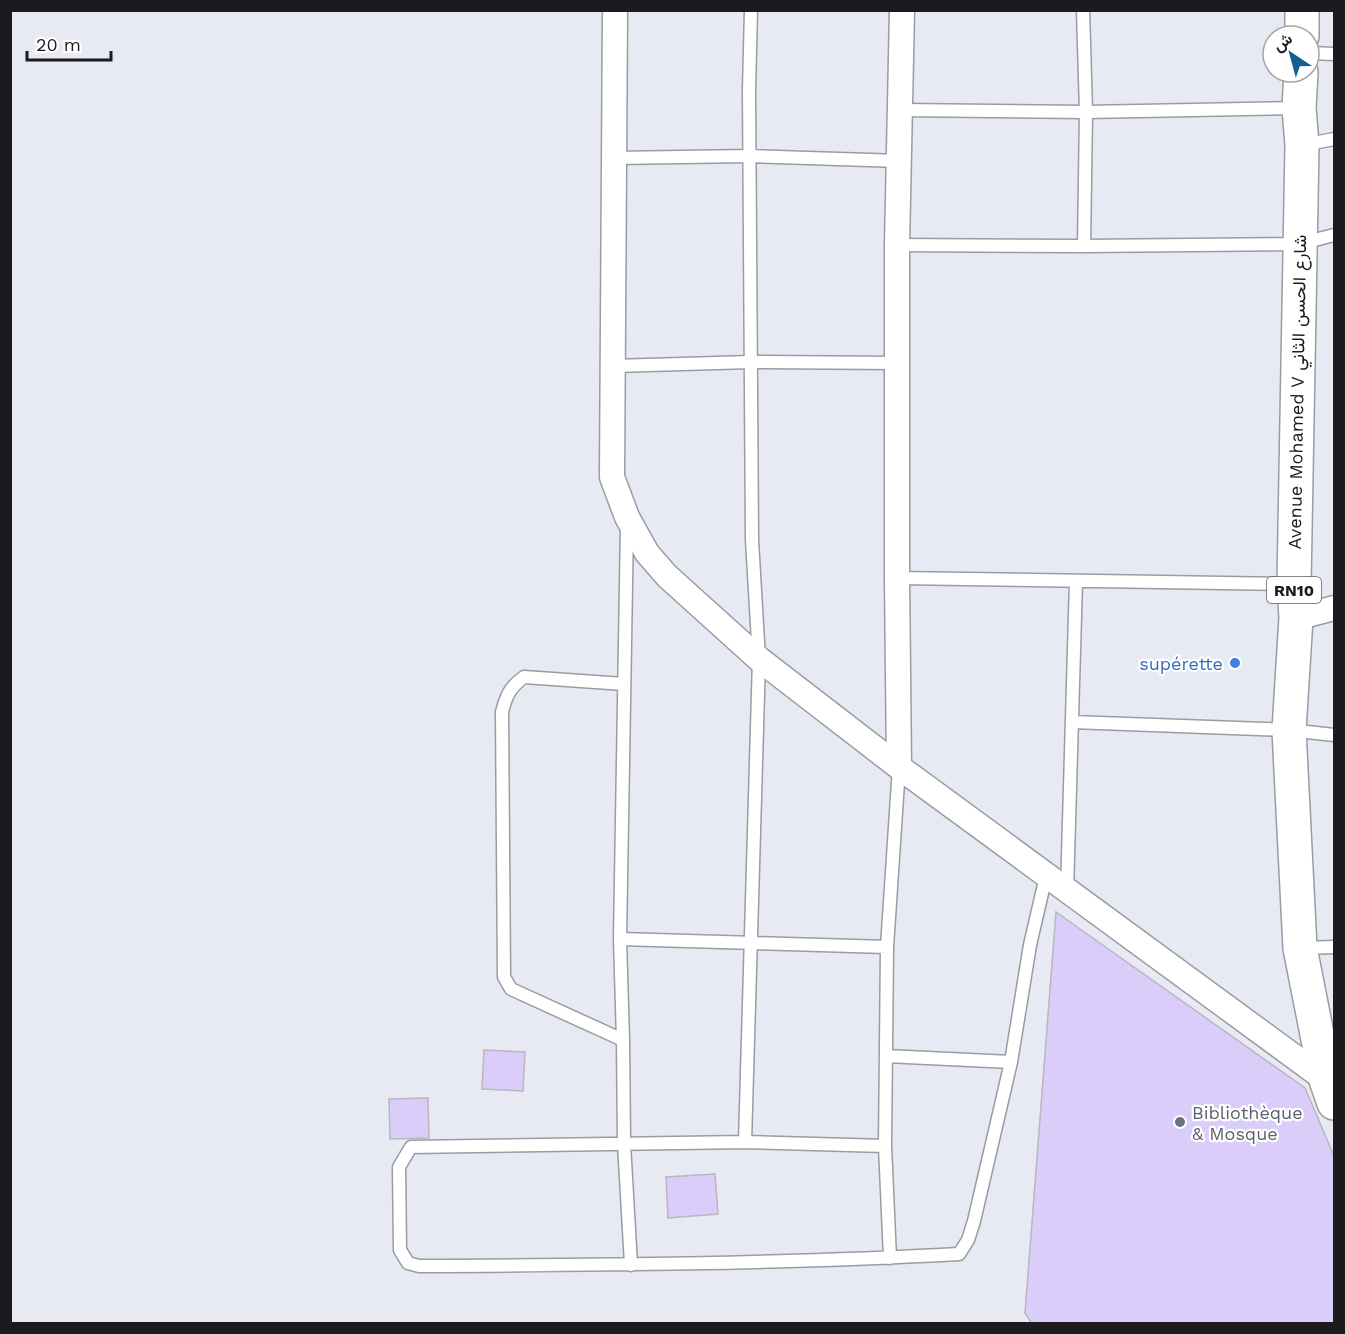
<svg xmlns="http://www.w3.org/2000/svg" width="1345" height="1334" font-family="'Work Sans',Vazirmatn,sans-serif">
<rect width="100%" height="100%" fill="#e7e9f3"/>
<path fill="#dbcdfa" stroke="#b9b6bf" stroke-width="1.5" d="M1056,912L1305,1088L1334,1156V1324H1032L1025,1313Z
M484,1050L525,1052L523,1091L482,1089Z
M428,1098L429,1138L390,1139L389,1099Z
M715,1174L718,1214L668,1218L666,1177Z"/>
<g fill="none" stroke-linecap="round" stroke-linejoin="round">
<g stroke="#9a9ca4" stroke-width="15">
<path id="service" d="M1083,10L1086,112L1084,246
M1309,53L1334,54
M901,110L1086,112L1299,108
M1303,145L1334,139
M614,158L749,156L900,161
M897,245L1084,246L1299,244L1334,235
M613,366L751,362L897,363
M627,525L620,939L623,1040L624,1143L631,1265
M897,578L1294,584
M1072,722L1289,730L1334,735
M1067,891L1076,581
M620,939L887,947
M1301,948L1334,947
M623,1040L511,989L504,977L502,712C506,696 510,687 524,677L624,684
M886,1056L1011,1062
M745,1142L759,659L752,540L749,90L751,10
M885,1146L745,1142L411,1147L399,1167L400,1250L408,1263L419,1266C599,1265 779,1264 959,1254L968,1240L974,1221L1011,1062L1030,945L1046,876
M890,1258L885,1146L887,947L899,767"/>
</g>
<g stroke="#9a9ca4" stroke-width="27">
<path id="minor" d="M615,10L612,477L627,517L647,553L667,576L759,659L899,767L1326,1080
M1296,618L1334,608
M899,767L897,578V245L902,10"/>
</g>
<g stroke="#9a9ca4" stroke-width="36">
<path id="primary" d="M1302,36V10
M1301,72L1299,108L1302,145L1294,584L1296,618L1289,730L1300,948L1326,1080L1334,1103"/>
</g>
<use href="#service" stroke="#fff" stroke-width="12"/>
<use href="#minor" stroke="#fff" stroke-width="24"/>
<use href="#primary" stroke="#fff" stroke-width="33"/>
</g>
<circle fill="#3f7fe0" stroke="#fff" stroke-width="2" cx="1235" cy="663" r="6"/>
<circle fill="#6b7280" stroke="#fff" stroke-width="2" cx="1180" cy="1122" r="6"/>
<g text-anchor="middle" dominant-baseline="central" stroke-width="4.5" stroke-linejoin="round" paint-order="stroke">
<rect fill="#fff" stroke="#5f5f62" stroke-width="1.5" x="1267" y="577" width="54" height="26" rx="4.5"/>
<g font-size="16" font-weight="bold" fill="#1b1b1f">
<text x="1294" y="590">RN10</text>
</g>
<g font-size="18" fill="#1b1b1f" stroke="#fff">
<text transform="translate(1297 392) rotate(-89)">Avenue Mohamed V شارع الحسن الثاني</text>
</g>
<g font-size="18" fill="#366cbe" stroke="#fff" text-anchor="end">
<text x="1223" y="663">supérette</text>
</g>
<g font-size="18" fill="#5b616d" stroke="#fff" text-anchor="start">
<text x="1192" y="1112">Bibliothèque<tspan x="1192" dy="21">&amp; Mosque</tspan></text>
</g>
</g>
<rect width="1345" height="1334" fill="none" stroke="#1b1b1f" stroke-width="24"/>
<g transform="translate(1291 54) rotate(324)"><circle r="28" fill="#ffffff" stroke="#a4a4a5" stroke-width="1.5"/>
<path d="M0-4.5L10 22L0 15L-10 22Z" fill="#126093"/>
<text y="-9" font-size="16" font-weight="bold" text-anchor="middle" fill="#1b1b1f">ش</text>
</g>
<path d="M27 51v9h84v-9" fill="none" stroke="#1b1b1f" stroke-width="3"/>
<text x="36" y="51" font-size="18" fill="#1b1b1f" stroke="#ffffff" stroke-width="4.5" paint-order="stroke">20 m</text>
</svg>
